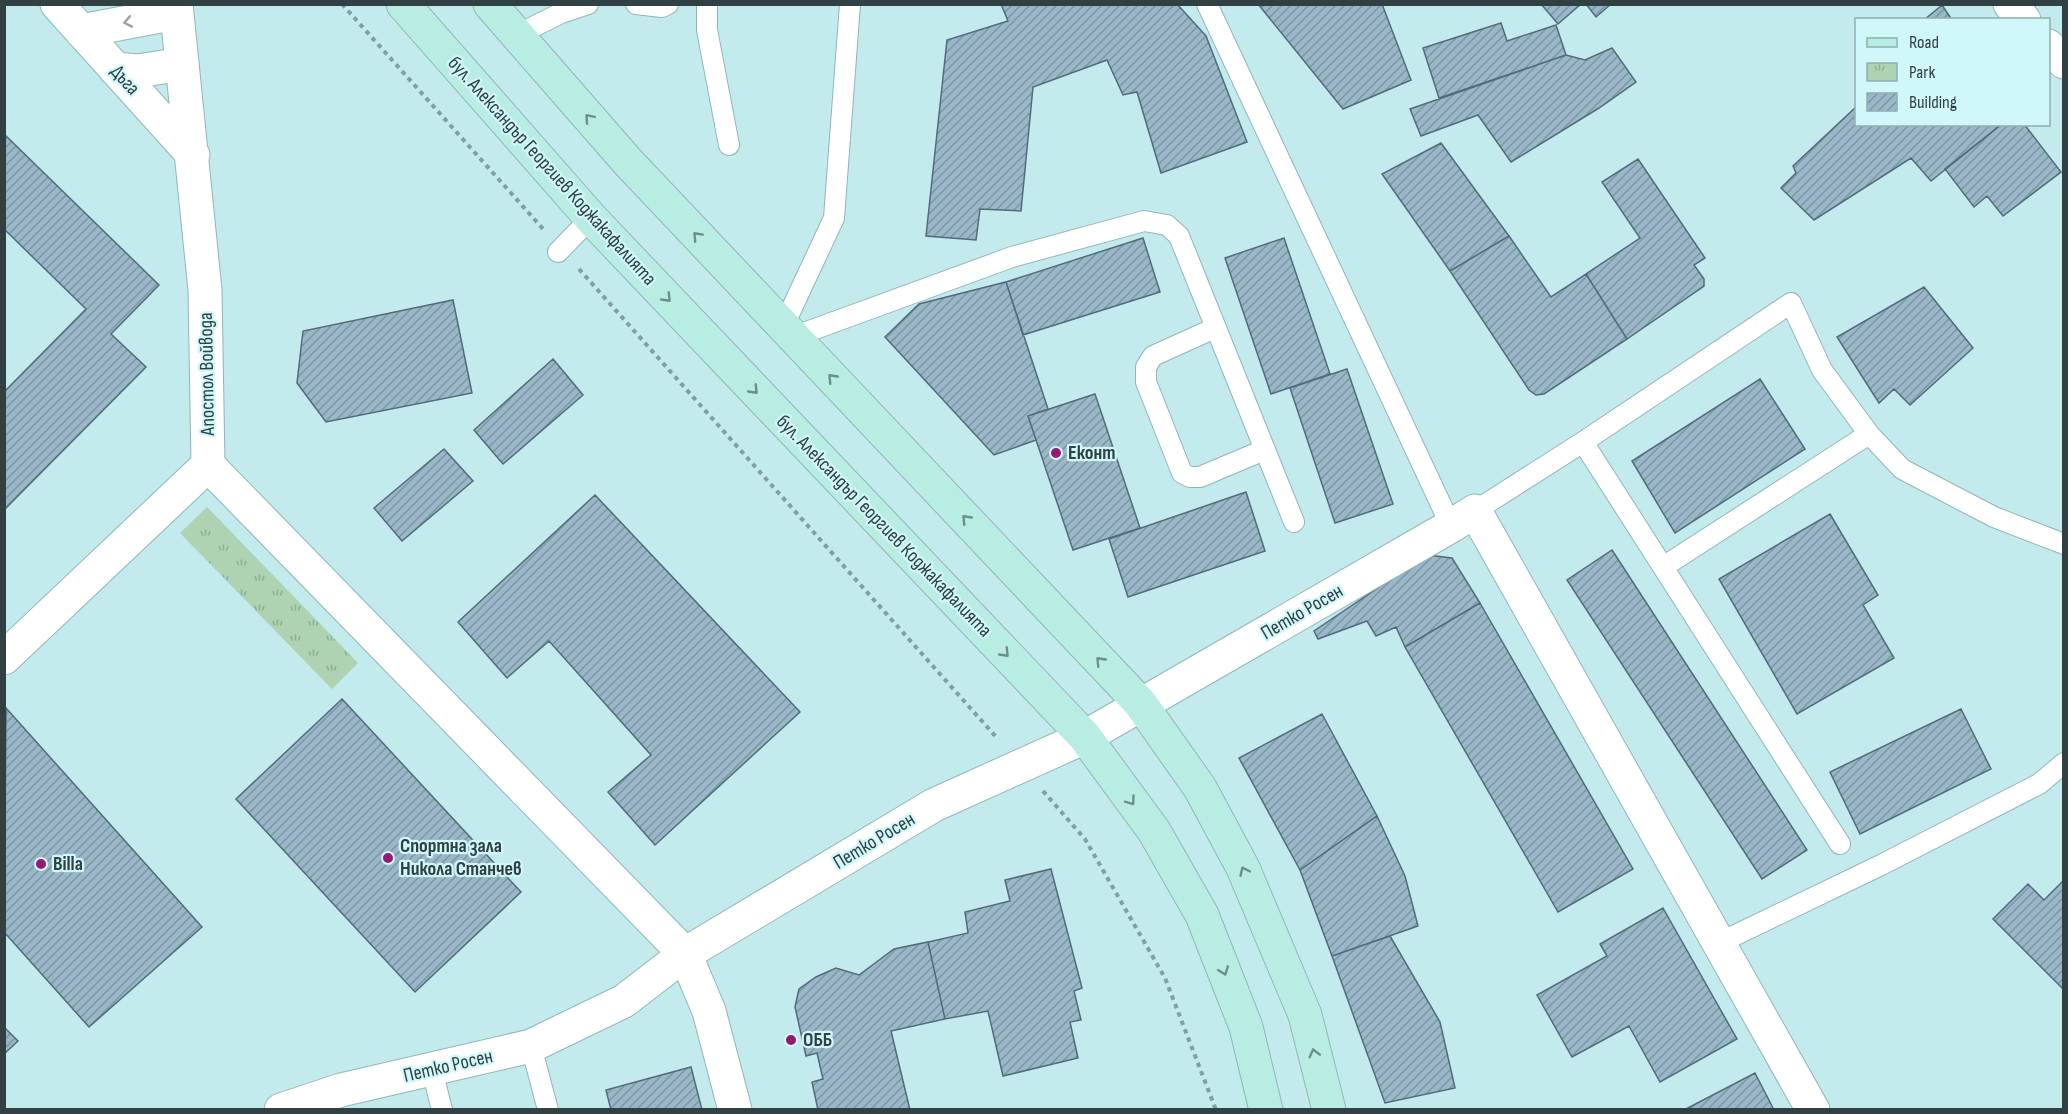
<svg xmlns="http://www.w3.org/2000/svg" width="2068" height="1114" font-family="'Sofia Sans Condensed',sans-serif">
<defs>
<pattern id="park-tufts" width="24" height="20" patternUnits="userSpaceOnUse" patternTransform="scale(1.5)"><rect width="24" height="20" fill="#add3b2"/><path d="M3 7l-1-3M5 7V3M7 7l1-3M15 17l-1-3M17 17v-4M19 17l1-3" fill="none" stroke="#8dad92"/></pattern>
<pattern id="building-hatch" width="6" height="6" patternUnits="userSpaceOnUse" patternTransform="scale(1.5)"><rect width="6" height="6" fill="#99b7c7"/><path d="M-1 1l2-2M0 6l6-6M5 7l2-2" fill="none" stroke="#7d96a3"/></pattern>
</defs>
<rect width="100%" height="100%" fill="#c3eaed"/>
<path fill="url(#park-tufts)" d="M207,507L358,663L332,689L180,533Z"/>
<path fill="url(#building-hatch)" stroke="#506c7b" stroke-width="1.5" d="M1001,4H1177L1206,36L1247,142L1161,173L1137,92L1123,95L1107,60L1033,87L1021,211L980,209L976,240L926,236L947,40L1008,21Z
M1258,4H1382L1411,80L1343,109Z
M1541,4H1581L1558,24Z
M1586,4H1611L1596,17Z
M1942,5L1952,20H1924Z
M1501,23L1507,41L1556,25L1566,55L1439,98L1423,48Z
M1612,48L1636,82L1599,108L1511,162L1478,115L1421,136L1410,109L1566,55L1585,60Z
M1856,107V124H2002L1931,181L1911,158L1814,220L1781,188L1796,173L1793,166Z
M2002,124H2024L2061,172L2003,216L1987,196L1974,207L1945,169Z
M4,134L159,285L111,334L146,367L4,510V392L86,309L4,229Z
M1441,143L1509,236L1450,271L1382,174Z
M1638,159L1705,258L1694,265L1704,279V286L1627,339L1586,274L1640,238L1602,182Z
M1509,236L1551,297L1586,274L1627,339L1544,394L1536,395L1529,390L1450,271Z
M1143,238L1160,292L1023,335L1006,282Z
M1284,238L1330,374L1271,394L1225,258Z
M1006,282L1048,409L1028,416L1036,440L994,455L885,337L919,304Z
M1924,287L1973,348L1910,405L1894,389L1879,403L1837,337Z
M453,300L472,393L326,422L297,383L303,331Z
M553,359L583,395L503,464L474,430Z
M1347,369L1393,504L1335,523L1290,388Z
M1760,379L1805,449L1675,533L1632,461Z
M1095,394L1140,528L1073,550L1028,416Z
M444,449L473,481L402,541L374,508Z
M1246,492L1265,551L1128,597L1109,539Z
M595,495L800,712L655,845L608,792L651,755L549,641L507,678L458,622Z
M1830,514L1878,595L1863,605L1894,658L1797,714L1719,579Z
M1612,550L1807,850L1762,879L1567,580Z
M1427,555L1452,558L1480,603L1405,647L1396,627L1376,636L1367,621L1318,639L1314,631Z
M1480,603L1633,869L1558,912L1405,647Z
M342,699L521,892L415,992L236,799Z
M6,708L202,927L89,1027L4,932Z
M1961,709L1991,769L1860,834L1830,772Z
M1322,714L1377,816L1300,870L1239,758Z
M1377,816L1405,876L1418,926L1332,956L1300,870Z
M1051,869L1082,988L1074,991L1081,1020L1070,1022L1078,1058L1003,1076L988,1011L945,1019L928,942L968,933L965,912L1010,901L1005,880Z
M2064,880V990L1993,919L2028,884L2044,900Z
M1663,908L1737,1039L1660,1082L1629,1026L1572,1057L1537,995L1607,956L1600,944Z
M1390,936L1440,1022L1455,1088L1385,1103L1332,956Z
M928,942L945,1019L891,1031L910,1110H818L812,1082L823,1079L817,1053L806,1056L795,1007L799,989L816,977L836,968L859,975L894,949Z
M4,1027L18,1041L4,1054Z
M691,1067L702,1110H611L606,1090Z
M1755,1073L1774,1110H1684Z"/>
<g fill="none" stroke-linecap="round" stroke-linejoin="round">
<g stroke="#90b5b9" stroke-width="22">
<path id="service" d="M636,4L662,7L668,4
M707,4V30L729,145
M1207,4L1451,526
M517,35L561,13L588,4
M558,252L591,218
M783,327L834,218L850,4
M1215,328L1153,356L1146,367V382L1182,473L1190,477H1200L1264,450
M793,337L1012,257L1144,221L1167,225L1179,236L1294,522
M1583,442L1840,844
M1475,511L1583,442L1791,303L1822,370L1869,434L1902,469L1994,517L2064,544
M1663,567L1869,434
M1719,943L1881,865L2039,784L2064,763
M531,1046L548,1110
M432,1070L442,1110"/>
</g>
<g stroke="#90b5b9" stroke-width="35">
<path id="minor" d="M57,4L193,155
M2010,4L2024,20
M81,31L176,13
M2048,46L2064,62
M115,69L138,71L182,64
M208,465L685,954L709,1011L735,1110
M281,1110L341,1090L531,1046L624,1001L685,954L934,805L1085,737L1451,526L1475,511L1813,1110"/>
</g>
<g stroke="#90b5b9" stroke-width="35">
<path id="tertiary" d="M4,658L208,465L205,290L176,4"/>
</g>
<g stroke="#90b5b9" stroke-width="35">
<path id="secondary" d="M403,4L591,218L1085,737L1154,831L1202,915L1246,1027L1266,1110
M490,4L628,162L1140,703L1200,788L1243,868L1305,1015L1329,1110"/>
</g>
<path stroke="#819ea0" stroke-width="4" stroke-dasharray="4.5 4.5" stroke-linecap="butt" d="M342,4L544,230
M579,269L997,738
M1043,791L1085,839L1165,978L1216,1110"/>
<use href="#service" stroke="#fff" stroke-width="20"/>
<use href="#minor" stroke="#fff" stroke-width="33"/>
<use href="#tertiary" stroke="#fff" stroke-width="33"/>
<use href="#secondary" stroke="#b9ede4" stroke-width="33"/>
</g>
<defs><path id="oneway-chevron" d="M-2-3.5L2.5 0L-2 3.5" fill="none" stroke-width="1.6" stroke-linecap="round" stroke-linejoin="round" transform="scale(1.5)"/></defs>
<use stroke="#98a0a0" href="#oneway-chevron" transform="translate(128 22) rotate(169)"/>
<g stroke="#6e8e8b">
<use href="#oneway-chevron" transform="translate(589 118) rotate(-131)"/>
<use href="#oneway-chevron" transform="translate(697 236) rotate(-133)"/>
<use href="#oneway-chevron" transform="translate(667 298) rotate(46)"/>
<use href="#oneway-chevron" transform="translate(832 378) rotate(-134)"/>
<use href="#oneway-chevron" transform="translate(754 390) rotate(46)"/>
<use href="#oneway-chevron" transform="translate(966 519) rotate(-134)"/>
<use href="#oneway-chevron" transform="translate(1005 653) rotate(46)"/>
<use href="#oneway-chevron" transform="translate(1100 661) rotate(-134)"/>
<use href="#oneway-chevron" transform="translate(1131 801) rotate(54)"/>
<use href="#oneway-chevron" transform="translate(1244 871) rotate(-115)"/>
<use href="#oneway-chevron" transform="translate(1224 971) rotate(69)"/>
<use href="#oneway-chevron" transform="translate(1314 1053) rotate(-104)"/>
</g>
<g fill="#931a76" stroke="#d0f7fa" stroke-width="2">
<circle cx="1056" cy="453" r="6"/>
<circle cx="388" cy="858" r="6"/>
<circle cx="41" cy="864" r="6"/>
<circle cx="791" cy="1040" r="6"/>
</g>
<g text-anchor="middle" dominant-baseline="central" stroke-width="4.5" stroke-linejoin="round" paint-order="stroke">
<g font-size="20" fill="#314042" stroke="#d0f7fa">
<text transform="translate(125 80) rotate(48)">Дъга</text>
<text transform="translate(552 171) rotate(48)">бул. Александър Георгиев Коджакафалията</text>
<text transform="translate(207 374) rotate(-91)">Апостол Войвода</text>
<text transform="translate(884 526) rotate(46)">бул. Александър Георгиев Коджакафалията</text>
<text transform="translate(1302 612) rotate(-30)">Петко Росен</text>
<text transform="translate(874 841) rotate(-31)">Петко Росен</text>
<text transform="translate(448 1066) rotate(-13)">Петко Росен</text>
</g>
<g font-size="20" font-weight="bold" fill="#314042" stroke="#d0f7fa" text-anchor="start">
<text x="1068" y="453">Еконт</text>
<text x="400" y="846">Спортна зала<tspan x="400" dy="23">Никола Станчев</tspan></text>
<text x="53" y="864">Billa</text>
<text x="803" y="1040">ОББ</text>
</g>
</g>
<rect width="2068" height="1114" fill="none" stroke="#314042" stroke-width="12"/>
<rect x="1855" y="18" width="195" height="108" fill="#d0f7fa" stroke="#90aeb0" stroke-width="1.5"/>
<rect x="1867" y="38" width="30" height="9" fill="#b9ede4" stroke="#90aeb0" stroke-width="1.5"/>
<text x="1909" y="48" font-size="18" fill="#314042">Road</text>
<rect x="1867" y="63" width="30" height="18" fill="url(#park-tufts)" stroke="#90aeb0" stroke-width="1.5"/>
<text x="1909" y="78" font-size="18" fill="#314042">Park</text>
<rect x="1867" y="93" width="30" height="18" fill="url(#building-hatch)" stroke="#90aeb0" stroke-width="1.5"/>
<text x="1909" y="108" font-size="18" fill="#314042">Building</text>
</svg>
